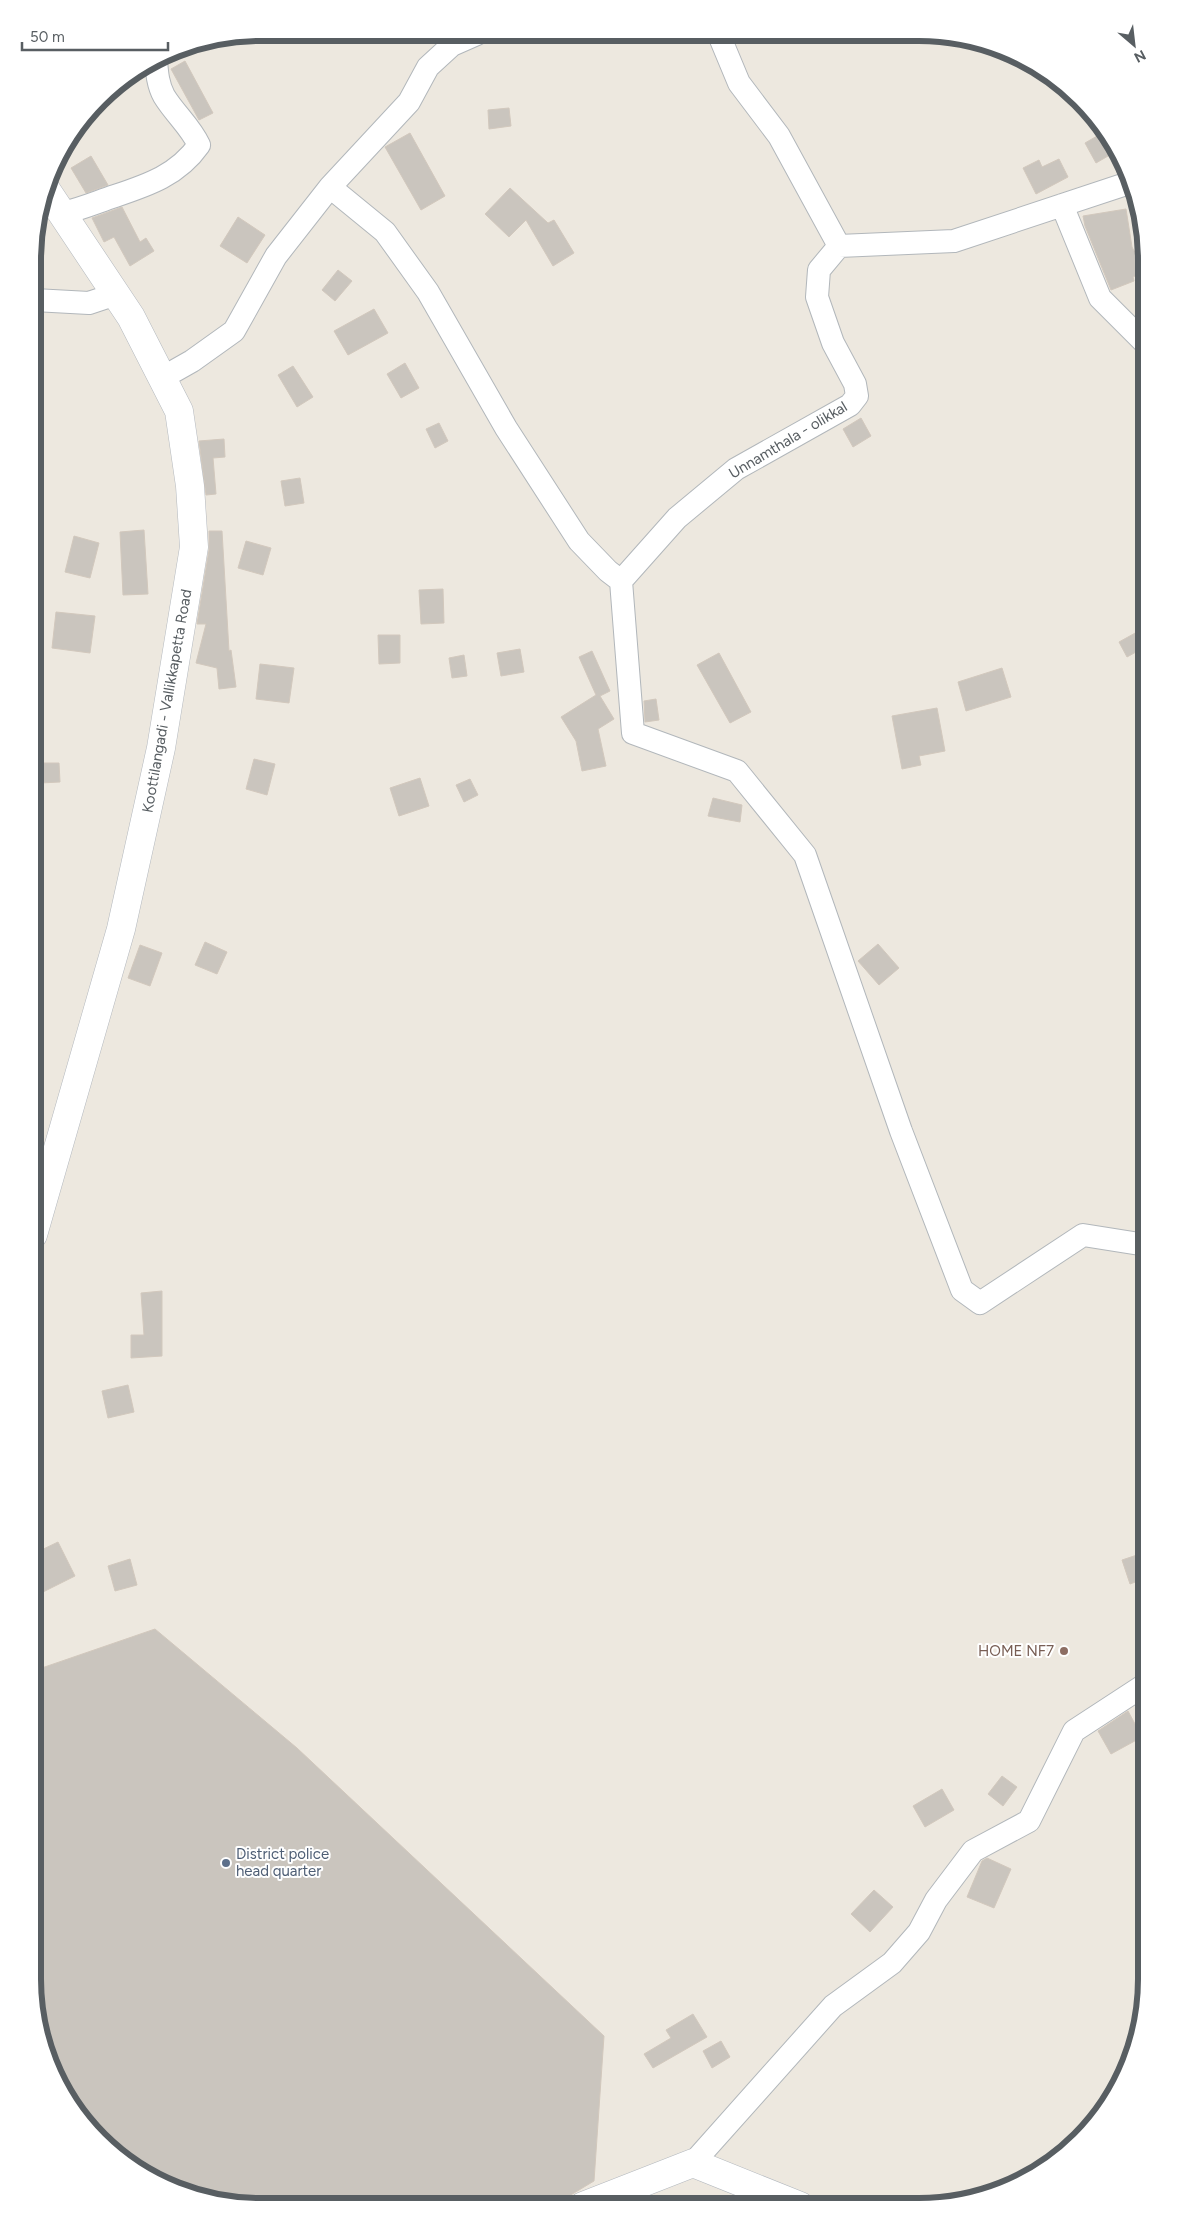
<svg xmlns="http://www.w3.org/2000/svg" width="1179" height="2239" font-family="Figtree,sans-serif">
<rect width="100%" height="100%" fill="#ede8df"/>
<path fill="#cac5be" stroke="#d2c8bd" d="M185,61L213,113L199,120L171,69Z
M509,108L511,126L489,129L488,110Z
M1104,132L1115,152L1096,163L1085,143Z
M410,133L445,196L421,210L385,147Z
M91,156L108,185L86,193L71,168Z
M1059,159L1068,177L1036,194L1023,168L1039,160L1042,167Z
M510,188L548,223L554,220L574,253L553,266L526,220L509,237L485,214Z
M122,207L140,242L146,238L154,251L130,266L114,237L104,242L92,218Z
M1126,209L1132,247L1145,271L1133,277L1134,281L1111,290L1085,226L1083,216Z
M238,217L265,235L247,263L220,246Z
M338,270L352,281L335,301L322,290Z
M374,309L388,333L348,355L334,331Z
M405,363L419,388L401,398L387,374Z
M293,366L313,397L297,407L278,375Z
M861,418L871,436L853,447L843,429Z
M439,423L448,441L435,448L426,429Z
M224,439L225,457L213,458L216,494L206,495L199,441Z
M300,478L304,503L285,506L281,481Z
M144,530L148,594L123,595L120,532Z
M209,531H222L229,651L231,650L236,687L219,689L217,668L196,663L206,624H197L209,550Z
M74,536L99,543L90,578L65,572Z
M246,541L271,548L263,575L238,568Z
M443,589L444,623L421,624L419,590Z
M56,612L95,616L90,653L52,648Z
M1137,632L1145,647L1127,657L1119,642Z
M378,635H400V663L379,664Z
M520,649L524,672L501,676L497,653Z
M592,651L610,691L600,696L614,719L598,729L606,766L582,771L576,741L561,717L596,695L579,657Z
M719,653L751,712L730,723L697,665Z
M464,655L467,676L452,678L449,658Z
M260,664L294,668L289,703L256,699Z
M1002,668L1011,697L966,711L958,682Z
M656,699L659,720L645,722L644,701Z
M937,708L945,751L919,756L921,765L902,769L892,716Z
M254,759L275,764L267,795L246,789Z
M40,763H59L60,782L40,783Z
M420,778L429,806L399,816L390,788Z
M470,779L478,795L464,802L456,785Z
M713,798L742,805L740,822L708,816Z
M205,942L227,952L217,974L195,965Z
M878,944L899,968L879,985L858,961Z
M140,945L162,953L150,986L128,978Z
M162,1291V1356L131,1358V1335H144L141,1293Z
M128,1385L134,1412L108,1418L102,1391Z
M58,1542L75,1576L41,1593L33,1577V1554Z
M1146,1552V1578L1130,1584L1122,1560Z
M130,1559L137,1585L115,1591L108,1566Z
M155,1629L297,1748L604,2036L594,2181L554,2205H230L173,2189L110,2150L71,2105L45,2051L32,1978L33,1671Z
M1128,1711L1142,1737L1111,1754L1098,1731Z
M1002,1776L1017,1787L1003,1806L988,1794Z
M942,1789L954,1810L925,1827L913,1806Z
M987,1858L1011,1869L994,1908L967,1897L982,1861Z
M874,1890L893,1907L870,1932L851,1914Z
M693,2014L707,2037L653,2068L644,2054L671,2038L666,2030Z
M721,2041L730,2057L712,2068L703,2051Z"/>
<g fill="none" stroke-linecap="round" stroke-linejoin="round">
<g stroke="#b2b7bb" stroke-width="24">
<path id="minor" d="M719,35L739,83L779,136L839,246
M330,187L385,232L428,292L506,428L579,541L608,571L621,581L633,733L737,771L805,855L901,1131L962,1290L980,1303L1083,1235L1146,1245
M1062,205L1100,298L1146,344
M63,213C81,209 97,202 115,196C148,185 178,175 199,145C190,126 175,114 164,96C158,85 157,73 156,61
M34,300L89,303L116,294
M162,378L192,361L234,331L276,256L330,187L409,102L428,67L452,45L477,34
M621,581L677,518L736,469L850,405L857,396L855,384L833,343L817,297L819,270L839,246L954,241L1132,182
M693,2163L833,2006L892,1963L919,1932L936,1900L973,1851L1029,1821L1074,1731L1146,1684"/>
</g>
<g stroke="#b3b8be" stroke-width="29">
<path id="secondary" d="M33,1235L121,929L161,748L194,547L190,486L179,411L131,317L47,191
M583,2206L693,2163L800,2206"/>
</g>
<use href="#minor" stroke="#fff" stroke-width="22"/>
<use href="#secondary" stroke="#fff" stroke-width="28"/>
</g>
<circle fill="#8d6e63" stroke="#fff" stroke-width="2" cx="1064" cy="1651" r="5"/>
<circle fill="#5c6f8a" stroke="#fff" stroke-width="2" cx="226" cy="1863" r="5"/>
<g text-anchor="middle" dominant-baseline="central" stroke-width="4" stroke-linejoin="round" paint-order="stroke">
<g font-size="15" fill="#585e62" stroke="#fff">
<text transform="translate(788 440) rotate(-31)">Unnamthala - olikkal</text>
<text transform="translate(167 701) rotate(-80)">Koottilangadi - Vallikkapetta Road</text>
</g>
<g font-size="15" fill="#785e54" stroke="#fff" text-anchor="end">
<text x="1054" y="1651">HOME NF7</text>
</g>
<g font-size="15" fill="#4e5e75" stroke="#fff" text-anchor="start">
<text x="236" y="1854">District police<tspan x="236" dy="17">head quarter</tspan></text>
</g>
</g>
<path d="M0 0H1179V2239H0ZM260 41H919A219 219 0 0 1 1138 260V1979A219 219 0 0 1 919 2198H260A219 219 0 0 1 41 1979V260A219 219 0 0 1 260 41Z" fill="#fff" fill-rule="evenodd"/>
<path fill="none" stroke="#585e62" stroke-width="6" d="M260 41H919A219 219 0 0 1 1138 260V1979A219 219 0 0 1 919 2198H260A219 219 0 0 1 41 1979V260A219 219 0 0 1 260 41Z"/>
<g transform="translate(1134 45) rotate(152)" stroke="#ffffff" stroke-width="4" paint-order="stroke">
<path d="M0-4L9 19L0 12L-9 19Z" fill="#585e62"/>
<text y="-8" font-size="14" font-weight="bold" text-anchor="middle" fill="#585e62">N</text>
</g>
<path d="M22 42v8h146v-8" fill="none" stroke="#585e62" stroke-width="2.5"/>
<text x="30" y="42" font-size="15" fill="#585e62" stroke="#ffffff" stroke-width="4" paint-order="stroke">50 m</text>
</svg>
